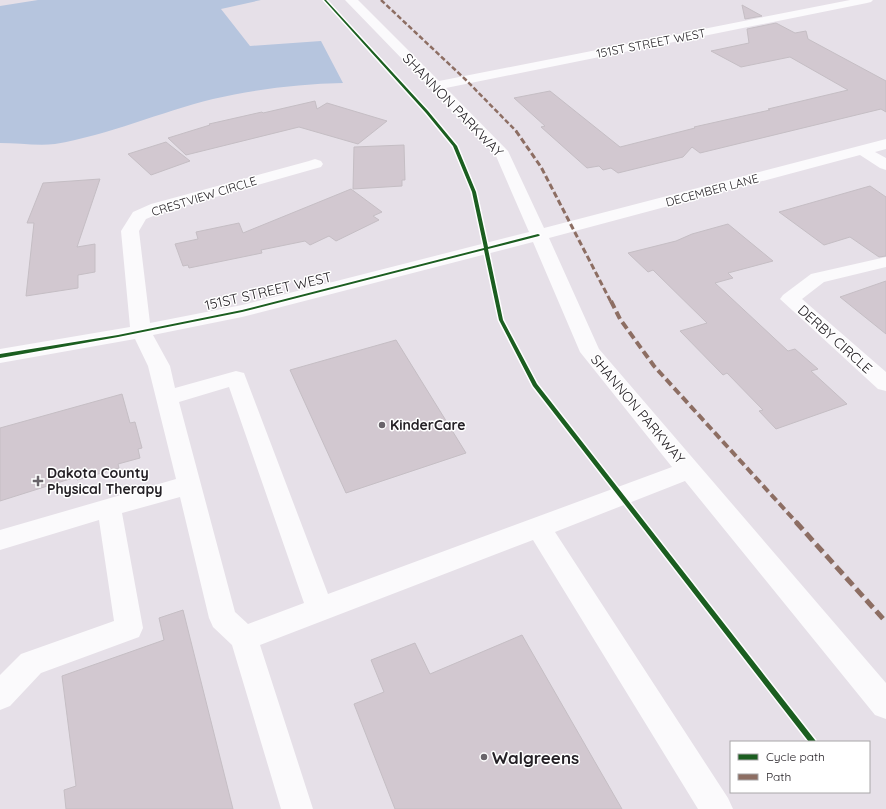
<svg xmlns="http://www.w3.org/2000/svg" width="886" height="809" font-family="Quicksand,sans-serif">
<rect width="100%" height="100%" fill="#e6e0e8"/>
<path fill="#b6c5de" d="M38,0H261L221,9L250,46L321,41L343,83C300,84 256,89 213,99C160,112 109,135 55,144C38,146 18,143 0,143V6Z"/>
<path fill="#d2c8d0" stroke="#c5bec4" d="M742,5L762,16L745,19Z
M776,23L795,33L806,31L808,39L886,81V112L881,109L700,153L692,147L683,157L618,173L611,168L603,170L599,166L587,168L541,127L545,126L514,98L550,91L620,147L695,128L694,127L770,110L768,109L848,90L790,57L741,67L711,51L749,43L747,29Z
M315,101L317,109L327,103L387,121L358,144L299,127L186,155L168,138L210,125L209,124L262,112L263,113Z
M166,142L190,161L151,175L128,154Z
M404,145L405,180H402V186L353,189L354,147Z
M100,179L77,247L95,244V272L78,275V288L26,296L34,223H27L43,183Z
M870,186L886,197V256L879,257L850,237L824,245L779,212Z
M351,189L382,212L373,216L379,220L336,241L329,236L310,245L305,241L261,250L262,253L189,268L188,265L183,266L175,244L198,239L196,232L239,223L243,233Z
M728,224L773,261L728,273L733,278L715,283L788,351L795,349L818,369L811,371L847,404L776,429L759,411L763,410L727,373L723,375L680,331L707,323L653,270L648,272L628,253L676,241L692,234Z
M886,281V334L840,297Z
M396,340L466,453L346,493L290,370Z
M122,394L130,423L135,422L142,448L138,449L140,458L118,464L119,468L77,480L76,477L0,501V428Z
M183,610L233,809H66L64,790L76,786L62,676L164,640L159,618Z
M522,635L622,809H395L354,704L384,692L371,660L415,643L430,674Z"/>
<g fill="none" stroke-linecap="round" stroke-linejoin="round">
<path fill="#fbfafc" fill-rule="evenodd" d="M345,0H358L439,81L850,0H873L871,2L867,3L446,88L508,151L544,228L886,139V149L875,152L886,158V170L880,168L860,155L549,238L599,349L886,683V719L875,715L685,481L555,532L728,798L733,809H698L533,540L260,645L313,809H281L232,645L213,627L209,618L180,497L122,513L143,628L139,637L41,673L10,706L0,710V675L21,654L114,621L99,520L0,550V530L176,479L148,366L135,339L0,363V349L130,327L121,231L133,212L151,204L309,161L315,159L321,161L323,164L321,167L163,212L146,219L139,231L150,323L242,305L529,232L496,156ZM533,242L580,352L672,467L328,594L244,373L236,371L175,388L170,366L153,335L242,317ZM229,387L304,603L248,624L235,612L179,402Z
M886,257V267L824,282L802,299L886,372V391L878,389L780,299L783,295L811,274Z"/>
<path stroke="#8d6e63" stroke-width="2.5" stroke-dasharray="5 2.5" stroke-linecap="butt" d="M381,0L466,80L517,132"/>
<path stroke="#8d6e63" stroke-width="3" stroke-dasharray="6 3" stroke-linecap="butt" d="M516,131L541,167L611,302"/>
<path stroke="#8d6e63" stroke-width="4" stroke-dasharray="8 4" stroke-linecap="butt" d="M611,301L620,319L654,366L797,523"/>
<path stroke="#8d6e63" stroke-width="5" stroke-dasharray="10 5" stroke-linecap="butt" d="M796,522L886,622"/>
<g stroke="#fff" stroke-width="3">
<path id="cycleway" d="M324,0H326L428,111L457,146L476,192L488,247L538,234L540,235L539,236L488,249L503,320L537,384L815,740L816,742H809L533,386L499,320L484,250L242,312L118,337L0,358V354L118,335L242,310L484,248L472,192L453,146L426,113Z"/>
</g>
<use href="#cycleway" fill="#1b5e20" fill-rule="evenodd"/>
</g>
<g fill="#69646a" stroke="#fff" stroke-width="1.5">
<circle cx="382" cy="425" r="4"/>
<path d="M36 475h4v4h4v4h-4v4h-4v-4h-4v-4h4z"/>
<circle cx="484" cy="757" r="4"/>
</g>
<g text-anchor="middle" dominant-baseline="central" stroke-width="3" stroke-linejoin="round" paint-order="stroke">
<g font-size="12" fill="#252126" stroke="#fff">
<text transform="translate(651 43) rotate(-11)">151ST STREET WEST</text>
<text transform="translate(712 190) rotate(-15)">DECEMBER LANE</text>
<text transform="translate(204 196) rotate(-17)">CRESTVIEW CIRCLE</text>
</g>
<g font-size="14" fill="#252126" stroke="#fff">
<text transform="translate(453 105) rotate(46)">SHANNON PARKWAY</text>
<text transform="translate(268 291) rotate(-13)">151ST STREET WEST</text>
<text transform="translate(835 339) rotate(42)">DERBY CIRCLE</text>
<text transform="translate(638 409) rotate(50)">SHANNON PARKWAY</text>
</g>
<g font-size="14" font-weight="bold" fill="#252126" stroke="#fff" text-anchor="start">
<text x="390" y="425">KinderCare</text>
<text x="47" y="473">Dakota County<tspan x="47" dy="16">Physical Therapy</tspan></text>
</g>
<g font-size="17" font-weight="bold" fill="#252126" stroke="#fff" text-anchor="start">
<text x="492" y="757">Walgreens</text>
</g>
</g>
<rect x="730" y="741" width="140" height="52" fill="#ffffff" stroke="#a8a6a8"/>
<rect x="738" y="754" width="20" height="6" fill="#1b5e20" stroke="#a8a6a8"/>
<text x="766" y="761" font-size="12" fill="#252126">Cycle path</text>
<rect x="738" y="774" width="20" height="6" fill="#8d6e63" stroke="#a8a6a8"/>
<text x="766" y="781" font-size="12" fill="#252126">Path</text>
</svg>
